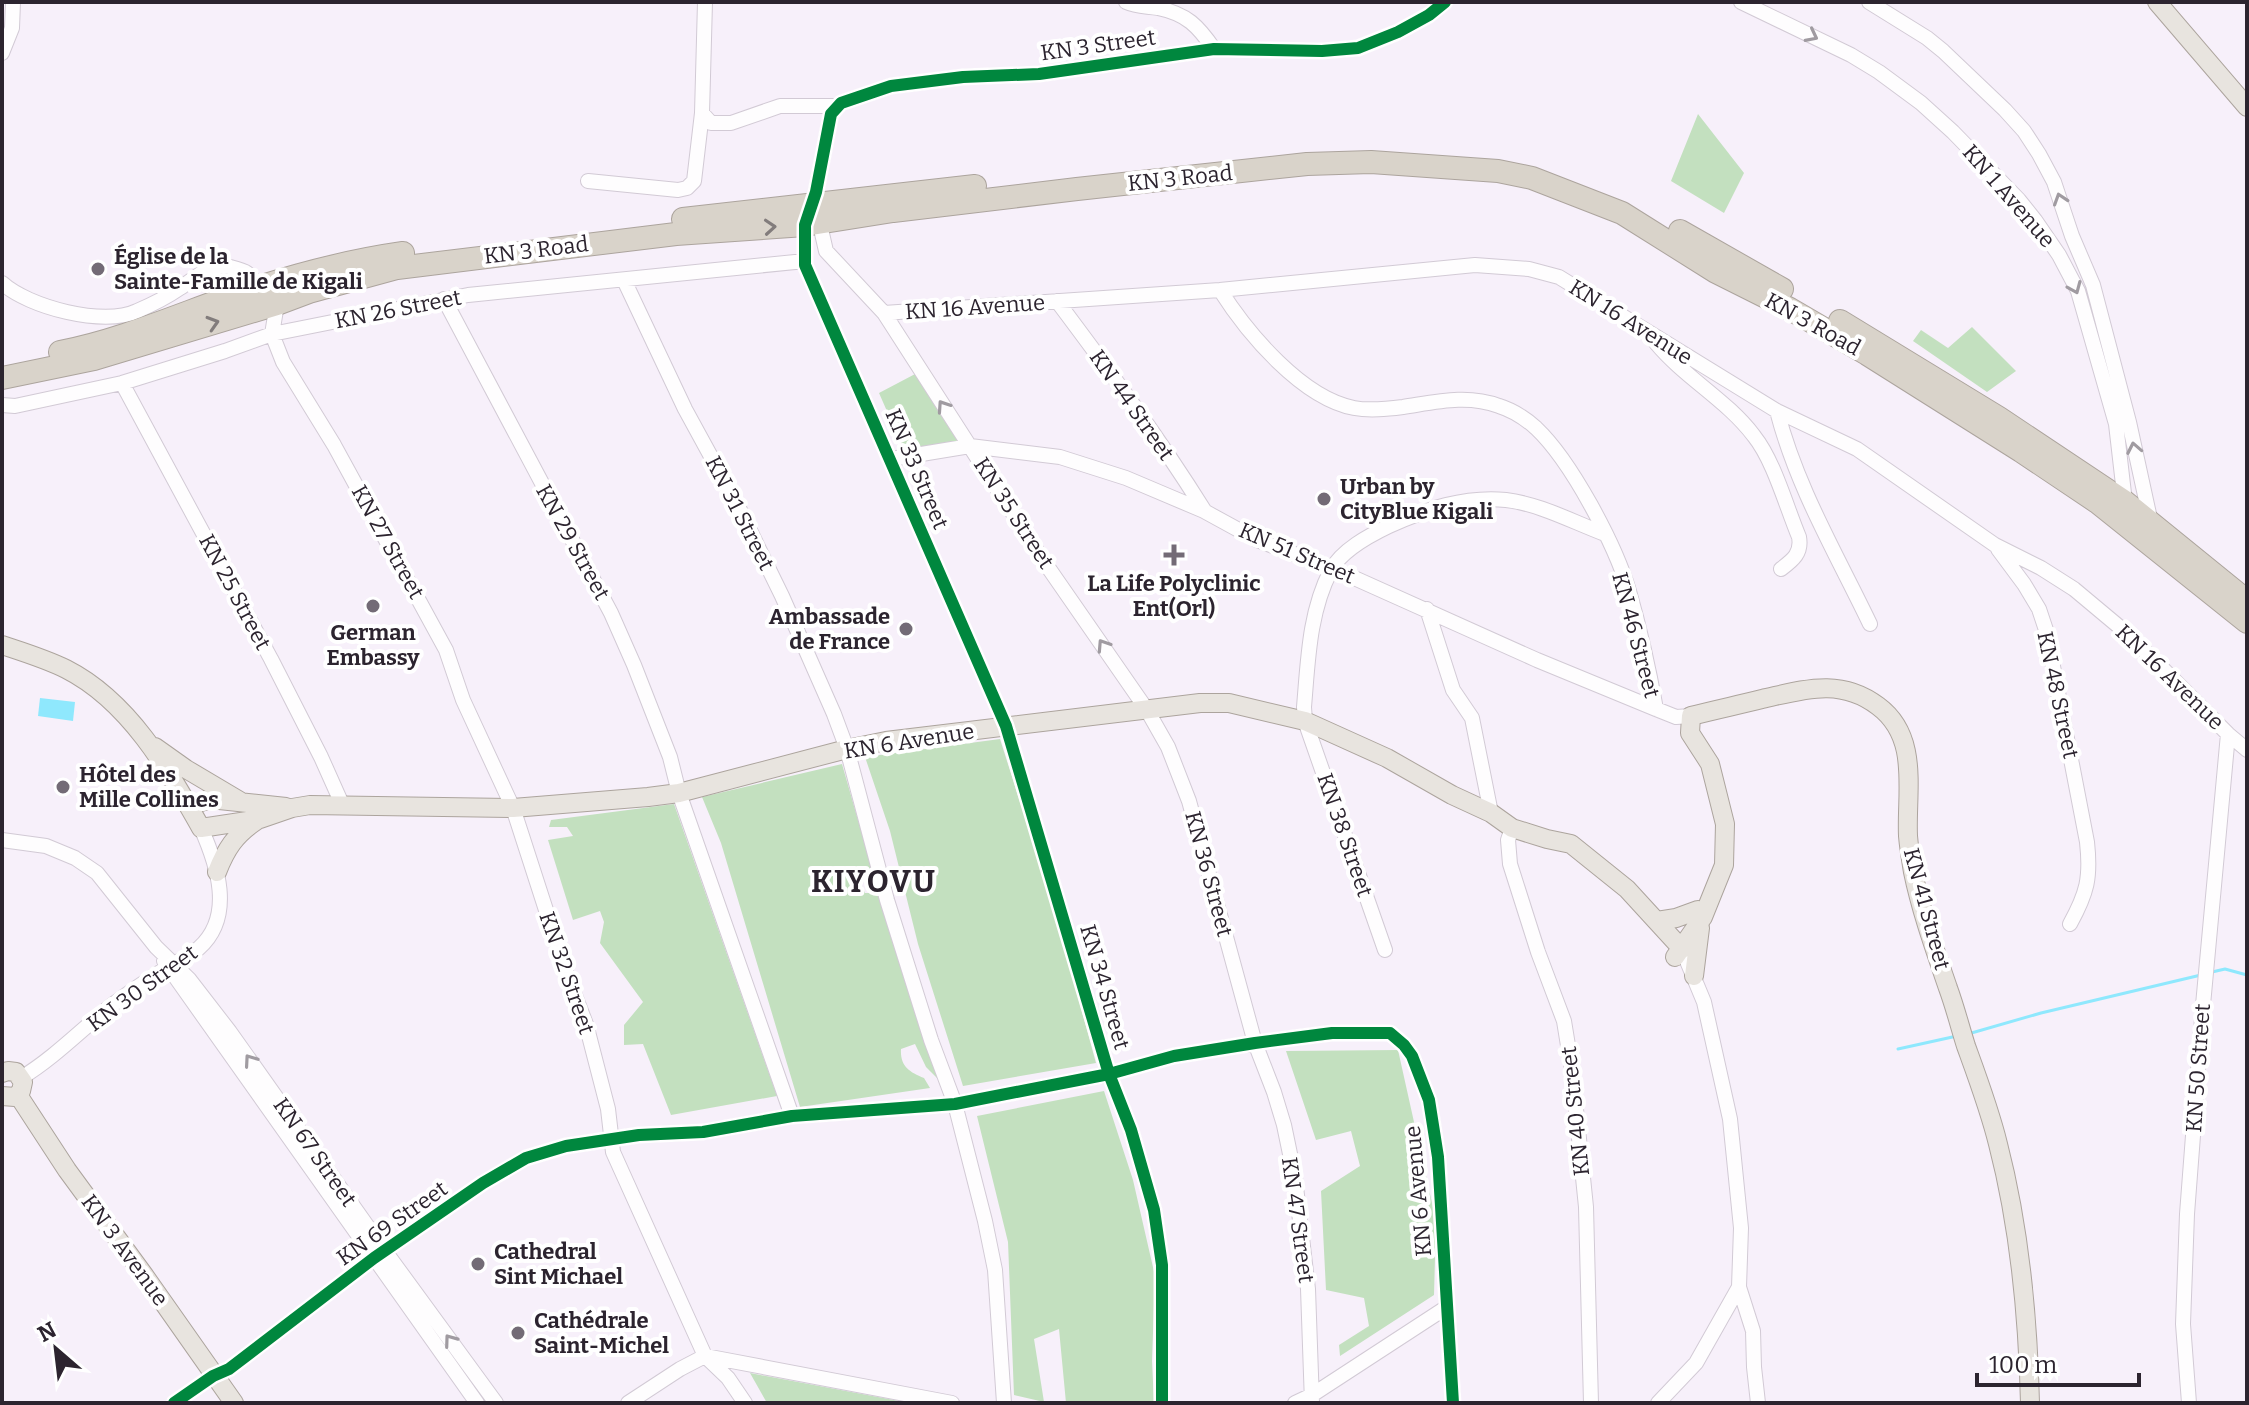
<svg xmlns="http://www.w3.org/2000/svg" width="2249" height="1405" font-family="Bitter,serif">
<rect width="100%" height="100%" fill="#f7f0fa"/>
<path fill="#c3e0bf" d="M1698,114L1744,173L1724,213L1671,181Z
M1972,327L2016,371L1987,392L1913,341L1921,330L1948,348Z
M917,373L961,440L904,450L879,393Z
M1000,739L1053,906L1096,1063L963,1086L918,944L890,831L865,757Z
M842,764L872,869L858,876L865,893H880L939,1080L926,1067L915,1044L901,1049C900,1066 909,1072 924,1078L930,1088L800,1107L721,843L702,797Z
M674,804L777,1096L671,1115L643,1044L624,1045V1025L643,1002L600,943L604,922L600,911L573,920L548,840L573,836L567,827H549L551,820Z
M1398,1050L1436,1221L1434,1295L1340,1356L1339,1345L1369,1326L1364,1298L1326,1290L1321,1191L1360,1166L1351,1131L1316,1140L1286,1051Z
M1104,1091L1133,1180L1155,1276L1152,1361L1154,1403H1066L1059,1329L1034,1339L1044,1402L1014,1395L1008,1242L977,1116Z
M750,1373L910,1403H767Z"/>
<path fill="#8fe8fd" d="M40,698L75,702L73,721L38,716Z"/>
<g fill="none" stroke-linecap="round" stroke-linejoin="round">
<path stroke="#8fe8fd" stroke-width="3" d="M2212,972L2225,969L2247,975
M1968,1034L2041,1013L2201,975
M1898,1049L1957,1036"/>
<g stroke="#d2cad5" stroke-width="16">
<path id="minor" d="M1126,2C1137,7 1147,6 1158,8C1187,14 1198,26 1214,49
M1741,2L1851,55L1879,72L1921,103L1953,132L2019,200L2035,220L2059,255L2078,291L2116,424L2125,502
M1869,2L1927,38L1943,51L2005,110L2024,131L2039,154L2054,182L2072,236L2093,285L2129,422L2151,523
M2,53L12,28L13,2
M702,113L711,123H731L780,106H837
M588,181L678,190L687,188L694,181L702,113L705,2
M818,216L826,251L884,313L1043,560L1147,710L1168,747L1189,801L1255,1043L1274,1092L1284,1125L1295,1178L1308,1289L1312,1403
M624,280L685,409L738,506L782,596L834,714L847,749L887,900L931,1040L955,1104L985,1221L995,1270L1004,1403
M2,283C28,307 104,327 137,311C151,305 167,297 180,288C196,278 209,263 230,267C234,268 243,270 247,273C252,276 255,283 259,287C265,293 271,298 277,304L272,334L283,362L334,445L446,650L463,700L513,808L566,972L586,1024L608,1109L613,1152L705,1356L728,1378L745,1403
M1220,290C1248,334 1302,398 1354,408C1370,411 1387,409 1403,407C1436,402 1467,394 1499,406C1512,410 1526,419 1536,428C1571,461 1615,544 1629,591C1640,629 1649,670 1656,709
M444,299L611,613L634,665L670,757L679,793L792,1116
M1057,301C1108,369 1159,438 1204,510
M884,313L1220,290L1475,265L1529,269L1559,277L1777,411L1857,449L1995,545L2041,568L2074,589L2129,635L2228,734L2247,750
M1656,343C1685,378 1727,400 1754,436C1774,461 1786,506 1799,537C1802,553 1793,560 1781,569
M122,383L271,659L321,757L342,804
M2,405L15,406L122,383L225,351L272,334L468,295L805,261
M1777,411C1797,488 1836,553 1870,624
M891,459L970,446L1060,457L1126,478L1204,511L1257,540L1332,568L1537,660L1656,709L1676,717L1691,716
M1998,549L2024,584L2039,609L2046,630L2087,842C2091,878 2087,893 2070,924
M1427,609L1453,690L1472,718L1491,813
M1512,828L1508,840L1510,864L1538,952L1564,1021L1572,1070L1586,1207L1591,1403
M2,840L46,846L75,858L97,873L156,947L189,979L230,1032L385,1251L496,1403
M1385,950L1305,721L1304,707C1308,661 1309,612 1331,570C1342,550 1368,536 1389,526C1426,509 1465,496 1506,500C1540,504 1573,522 1605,534
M164,961L477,1403
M21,1078C54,1058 82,1029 112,1005C130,992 149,979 168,967C179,961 190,956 199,948C235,916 217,864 201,828
M1739,1287L1753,1331L1754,1367L1758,1403
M174,1403L213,1376L229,1369L374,1258L483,1183L526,1158L566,1146L639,1135L703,1132L792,1116L955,1104L1109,1074L1174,1056L1255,1043L1332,1033H1390L1404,1045L1412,1056L1429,1100L1438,1157L1453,1403
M628,1403L680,1369L705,1356L952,1403
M1162,1403V1265L1154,1210L1131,1130L1109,1074L1006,726L805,265V225L816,192L831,114L841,103L891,86L963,77L1039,74L1214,49L1322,51L1358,48L1398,32L1429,15L1445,2
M1295,1403L1312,1395L1447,1307
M1658,1403L1696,1363L1739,1287L1741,1228L1730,1119L1704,1002L1682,949
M2189,1403L2183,1324L2187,1214L2203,1005L2228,734"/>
</g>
<g stroke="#aca49d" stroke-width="20">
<path id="major" d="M2157,2L2247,107
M2,645C23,652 46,659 66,669C129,701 167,768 201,828L260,819L292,808L310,805L513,808L648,797L679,793L847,749L886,741L1200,703H1229L1305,721L1387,758L1452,795L1491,813L1512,828L1547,839L1571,844L1627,889L1682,949
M155,747L186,769L240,801
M189,806L210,799L286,807
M217,872C226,849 235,835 256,821
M1657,921L1676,918L1698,910
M1675,957L1703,917L1724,865L1725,824L1710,764L1690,733L1691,716C1714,710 1738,705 1762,699C1803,690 1840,677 1878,706C1920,737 1906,791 1908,836C1909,848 1911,860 1913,872C1921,911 1935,950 1948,988C1955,1007 1960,1027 1966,1046C1978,1079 1990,1111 1998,1144C2020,1229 2028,1316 2030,1403
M1694,976L1700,928
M2,1073L8,1071L16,1072L23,1082L21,1091L15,1097L2,1096
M18,1095L67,1170L144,1275L234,1403"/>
</g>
<g stroke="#aca49d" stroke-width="24">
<path id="highway" d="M683,219L975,186
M1680,231L1782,289
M1840,321L1999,418L2125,502L2247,601
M60,352C128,339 193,308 259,287C306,272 354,260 403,253
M2,378L94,359L277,304L309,292L397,268L676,234L805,225L893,211L1077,189L1307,164L1371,162L1498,171L1532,178L1622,213L1716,272L1790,309L1867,354L2021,451L2097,502L2247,622"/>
</g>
<use href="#minor" stroke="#fefdfe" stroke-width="14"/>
<use href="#major" stroke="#e8e4df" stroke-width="18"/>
<use href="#highway" stroke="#d9d3ca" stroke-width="22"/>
<g stroke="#fff" stroke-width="17">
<path id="cycleway" d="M174,1403L213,1376L229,1369L374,1258L483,1183L526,1158L566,1146L639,1135L703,1132L792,1116L955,1104L1109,1074L1174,1056L1255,1043L1332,1033H1390L1404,1045L1412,1056L1429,1100L1438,1157L1453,1403
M1162,1403V1265L1154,1210L1131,1130L1109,1074L1006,726L805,265V225L816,192L831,114L841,103L891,86L963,77L1039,74L1214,49L1322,51L1358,48L1398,32L1429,15L1445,2"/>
</g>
<use href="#cycleway" stroke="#00873e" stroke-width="12"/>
</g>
<defs><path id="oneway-chevron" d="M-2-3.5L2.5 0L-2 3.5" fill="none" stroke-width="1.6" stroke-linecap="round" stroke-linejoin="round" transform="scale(2)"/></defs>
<g stroke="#a09ba1">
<use href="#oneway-chevron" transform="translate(1812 36) rotate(27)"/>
<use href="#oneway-chevron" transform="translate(2060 199) rotate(-108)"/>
<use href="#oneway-chevron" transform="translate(2075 288) rotate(67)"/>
<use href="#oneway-chevron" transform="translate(943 406) rotate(-124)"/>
<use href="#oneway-chevron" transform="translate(2134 448) rotate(-101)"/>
<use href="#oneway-chevron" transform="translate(1103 645) rotate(-123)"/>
<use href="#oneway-chevron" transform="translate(250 1060) rotate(-125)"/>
<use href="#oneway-chevron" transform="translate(450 1340) rotate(-126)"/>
</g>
<g stroke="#827c7c">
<use href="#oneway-chevron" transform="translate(770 227) rotate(-4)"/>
<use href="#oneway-chevron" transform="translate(213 323) rotate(-17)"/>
</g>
<g fill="#736b76" stroke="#fff" stroke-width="3">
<circle cx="98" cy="269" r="8"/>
<circle cx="1324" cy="499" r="8"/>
<path d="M1170 543h8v8h8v8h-8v8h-8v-8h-8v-8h8z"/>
<circle cx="373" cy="606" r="8"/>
<circle cx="906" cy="629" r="8"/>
<circle cx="63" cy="787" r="8"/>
<circle cx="478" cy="1264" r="8"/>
<circle cx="518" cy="1333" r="8"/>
</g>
<g text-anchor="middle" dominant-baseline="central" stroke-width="8" stroke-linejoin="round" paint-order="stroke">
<g font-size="22" fill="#2c242f" stroke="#fff">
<text transform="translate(1098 45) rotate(-8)">KN 3 Street</text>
<text transform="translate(1180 178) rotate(-6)">KN 3 Road</text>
<text transform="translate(2009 196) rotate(49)">KN 1 Avenue</text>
<text transform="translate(536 250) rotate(-7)">KN 3 Road</text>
<text transform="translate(975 307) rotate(-4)">KN 16 Avenue</text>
<text transform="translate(398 309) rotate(-11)">KN 26 Street</text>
<text transform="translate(1631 322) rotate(32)">KN 16 Avenue</text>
<text transform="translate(1813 324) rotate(29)">KN 3 Road</text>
<text transform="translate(1132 405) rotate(55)">KN 44 Street</text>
<text transform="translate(917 469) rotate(67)">KN 33 Street</text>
<text transform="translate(740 513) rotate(63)">KN 31 Street</text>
<text transform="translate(1014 513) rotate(57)">KN 35 Street</text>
<text transform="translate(388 542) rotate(61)">KN 27 Street</text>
<text transform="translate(573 542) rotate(61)">KN 29 Street</text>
<text transform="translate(1297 553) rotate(23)">KN 51 Street</text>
<text transform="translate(235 592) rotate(62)">KN 25 Street</text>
<text transform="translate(1636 635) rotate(75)">KN 46 Street</text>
<text transform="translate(2170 677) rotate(44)">KN 16 Avenue</text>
<text transform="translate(2058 695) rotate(78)">KN 48 Street</text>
<text transform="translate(909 741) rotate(-9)">KN 6 Avenue</text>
<text transform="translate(1345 835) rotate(71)">KN 38 Street</text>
<text transform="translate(1209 874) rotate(75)">KN 36 Street</text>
<text transform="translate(1927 909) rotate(75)">KN 41 Street</text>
<text transform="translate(567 973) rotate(71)">KN 32 Street</text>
<text transform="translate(1105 987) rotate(74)">KN 34 Street</text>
<text transform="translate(142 988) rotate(-36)">KN 30 Street</text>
<text transform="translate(2198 1068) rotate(-86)">KN 50 Street</text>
<text transform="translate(1575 1111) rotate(-96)">KN 40 Street</text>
<text transform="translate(315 1152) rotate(55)">KN 67 Street</text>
<text transform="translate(1418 1191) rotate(-95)">KN 6 Avenue</text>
<text transform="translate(1298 1220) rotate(82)">KN 47 Street</text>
<text transform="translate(392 1223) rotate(-35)">KN 69 Street</text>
<text transform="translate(125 1250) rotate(54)">KN 3 Avenue</text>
</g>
<g font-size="22" font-weight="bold" fill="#2c242f" stroke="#fff" text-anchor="start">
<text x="114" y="256">Église de la<tspan x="114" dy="25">Sainte-Famille de Kigali</tspan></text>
<text x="1340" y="486">Urban by<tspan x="1340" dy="25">CityBlue Kigali</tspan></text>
<text x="1174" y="583" text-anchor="middle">La Life Polyclinic<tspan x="1174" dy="25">Ent(Orl)</tspan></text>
<text x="890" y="616" text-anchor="end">Ambassade<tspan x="890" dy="25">de France</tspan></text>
<text x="373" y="632" text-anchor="middle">German<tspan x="373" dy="25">Embassy</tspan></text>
<text x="79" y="774">Hôtel des<tspan x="79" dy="25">Mille Collines</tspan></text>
<text x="494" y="1251">Cathedral<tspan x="494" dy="25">Sint Michael</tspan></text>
<text x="534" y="1320">Cathédrale<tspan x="534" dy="25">Saint-Michel</tspan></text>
</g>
<g font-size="30" font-weight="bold" letter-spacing="2" fill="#2c242f" stroke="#fff">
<text x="874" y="882">KIYOVU</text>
</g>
</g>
<rect width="2249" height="1405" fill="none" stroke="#2c242f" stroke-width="8"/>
<g transform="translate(56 1349) rotate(332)" stroke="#ffffff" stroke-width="6" paint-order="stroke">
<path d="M0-6L14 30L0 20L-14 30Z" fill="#2c242f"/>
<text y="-12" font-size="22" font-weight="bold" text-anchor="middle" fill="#2c242f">N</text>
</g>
<path d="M1977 1373v12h162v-12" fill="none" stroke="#2c242f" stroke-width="4"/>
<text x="1989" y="1373" font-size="24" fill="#2c242f" stroke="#ffffff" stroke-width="6" paint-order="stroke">100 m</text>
</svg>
